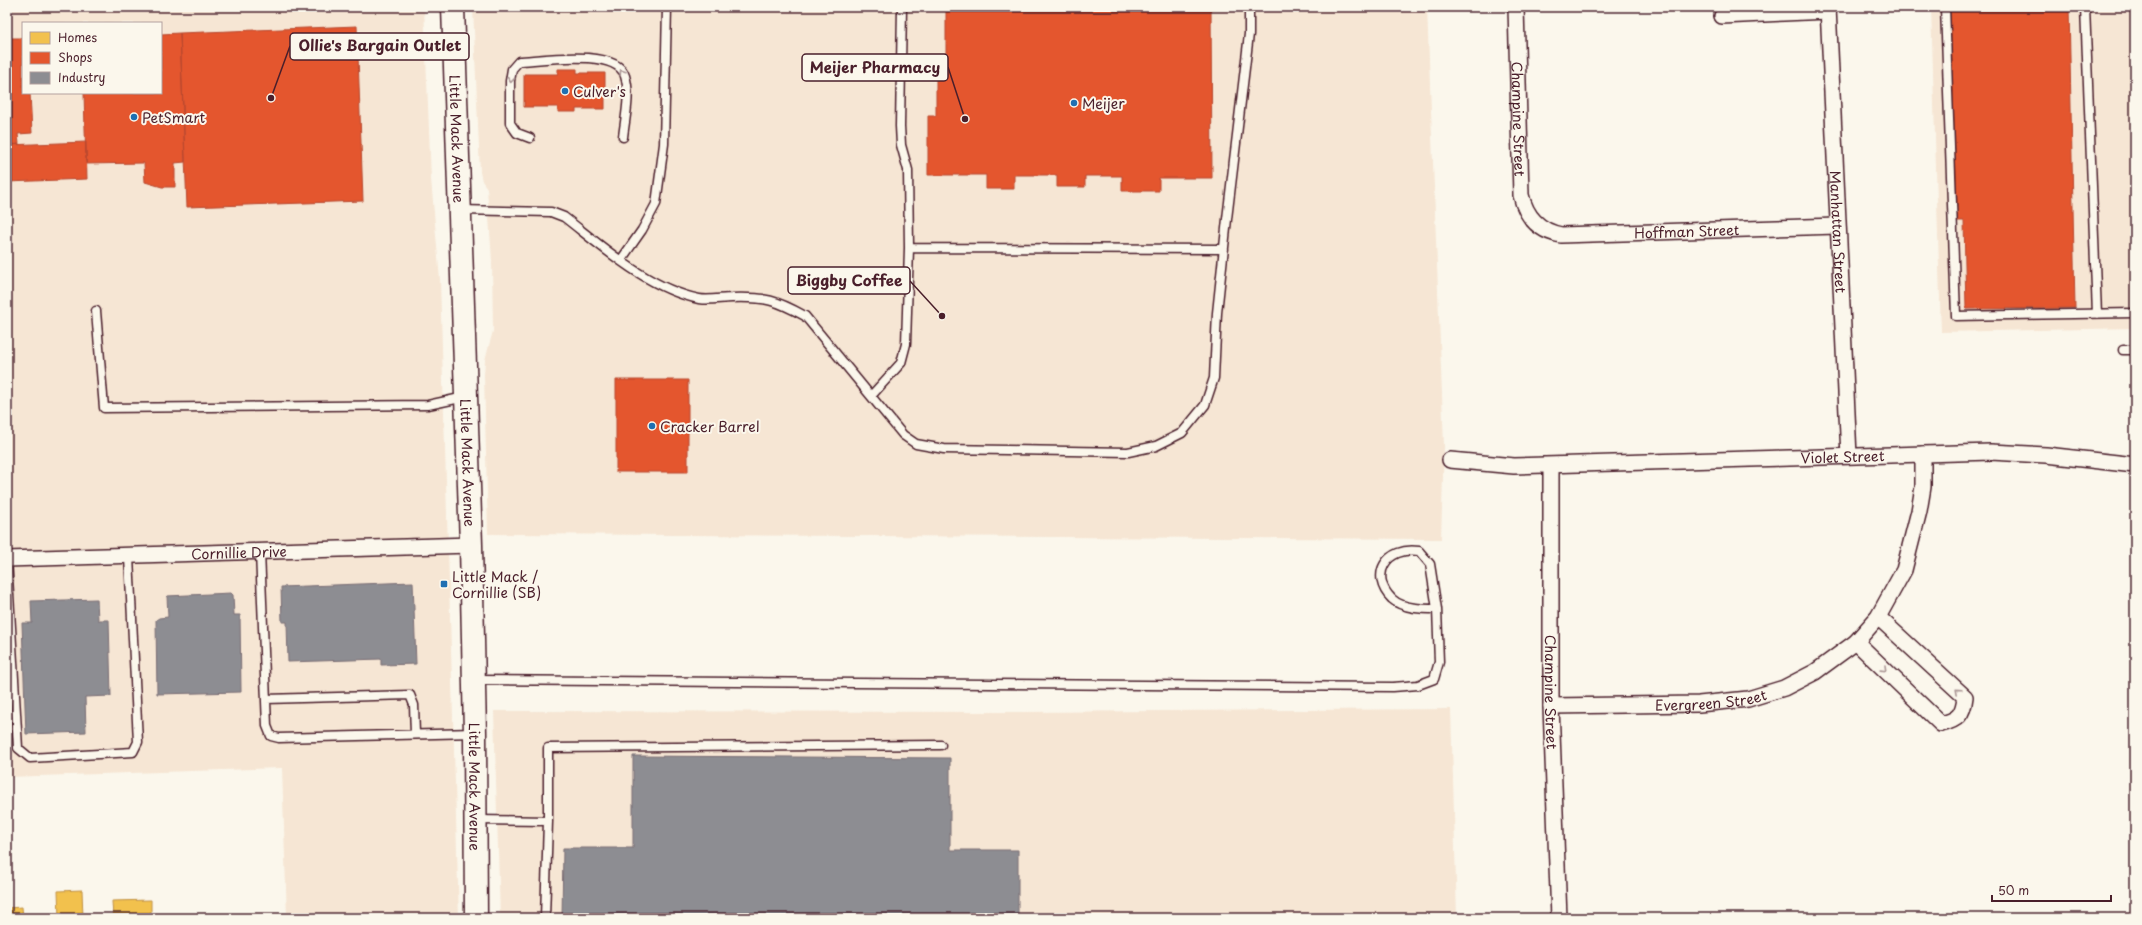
<svg xmlns="http://www.w3.org/2000/svg" width="2142" height="925" font-family="'Playpen Sans',sans-serif">
<rect width="100%" height="100%" fill="#fbf7ec"/>
<filter id="ink" filterUnits="userSpaceOnUse"><feTurbulence type="fractalNoise" baseFrequency=".025" numOctaves="2"/><feDisplacementMap in="SourceGraphic" scale="8" xChannelSelector="R" yChannelSelector="G"/><feConvolveMatrix kernelMatrix="1 2 1 2 8 2 1 2 1" color-interpolation-filters="sRGB"/></filter>
<g filter="url(#ink)">
<path fill="#f6e6d4" fill-rule="evenodd" d="M7,7H424L431,179L440,280L459,918H287L282,768L7,777ZM23,23H161V93H23Z
M473,7H1427L1444,446L1441,539L488,534L484,375L485,360L493,331L492,261L487,188L482,181L480,172Z
M1931,7H2135V328L1941,332Z
M1451,709L1457,918H500L494,711L1019,712Z"/>
<path fill="#f2c14e" stroke="#c09044" d="M82,890L83,918H59L58,891Z
M151,900V918H113L112,901Z
M22,907L23,918H7V908Z"/>
<path fill="#e4572e" stroke="#b6462d" d="M946,7H1211L1212,178H1159V191H1122V176H1085V187H1057V175H1014V189H986V175H928V116H936V69L946,68Z
M1950,7H2069L2075,308L1966,309L1964,221H1954Z
M357,26L363,201L187,207L180,33Z
M180,33L185,162L175,163V187H162L145,182L144,163L86,164L84,93H161V34Z
M7,38H23V93H30L32,133L18,134L19,144L7,145Z
M558,69H577V73H605V109H576V112H558V107H524V74H558Z
M86,142L87,179L7,182V145Z
M616,380H688V472H616Z"/>
<path fill="#8d8d92" stroke="#796c73" d="M413,582L416,664L381,665V659L288,662L287,622H282L281,587Z
M231,593L233,595L234,615H240L241,692L157,694L156,620L159,618L168,617L167,596Z
M97,599L98,620H109L111,696L85,697L86,732L26,734L22,623H32L31,601Z
M633,756L950,758V850H1018V918L782,916V918H562L563,848H633Z"/>
<g fill="none" stroke-linecap="round" stroke-linejoin="round">
<g stroke="#4a1f2b" stroke-width="11">
<path id="lane" d="M1945,7L1956,316L2135,313
M2085,7L2097,314
M530,138L517,133L510,123V81L512,69L519,61C542,60 617,48 625,76C631,95 625,118 623,137
M460,210L551,212L564,217C604,248 649,289 699,299C709,301 722,298 732,298C766,297 776,300 805,316L903,435L916,444L944,449L1128,452L1156,446L1182,433L1205,405L1214,378L1217,313L1227,219L1249,34V7
M909,248L1224,249
M621,260L642,230L656,204L664,144L667,7
M96,311L104,408L428,405L465,397
M2123,350H2135
M871,396L901,363L906,344L909,248L908,170L901,145L900,126L902,7
M260,552L267,726L271,736L279,738L474,733
M7,559L18,748L30,758L133,752L138,742L129,557
M475,680L1393,687L1418,685L1434,679L1439,662L1437,609L1430,564L1419,551C1387,546 1368,575 1392,599C1403,609 1423,609 1437,609
M266,699L410,695L414,705L415,734
M476,820L548,821L545,918
M548,821V748L941,745"/>
</g>
<g stroke="#4a1f2b" stroke-width="18">
<g id="street">
<path id="s1" d="M1516,7L1521,195C1526,217 1539,231 1561,235L1837,226"/>
<path id="s2" d="M1828,7L1849,456"/>
<path d="M1722,16L1828,11"/>
<path id="s3" d="M1450,460L1514,466L1991,452L2046,455L2135,465"/>
<path id="s4" d="M1551,466V706L1559,918"/>
<path id="s5" d="M7,559L471,545"/>
<path d="M1856,642L1941,724C1958,720 1963,715 1965,697L1878,617"/>
<path id="s6" d="M1551,706L1699,704L1748,699L1784,688L1815,672L1856,642L1878,617L1904,570L1919,511L1923,487V454"/>
</g>
</g>
<g stroke="#4a1f2b" stroke-width="25">
<g id="secondary">
<path id="s7" d="M453,7L471,545L475,733L476,918"/>
</g>
</g>
<use href="#lane" stroke="#fbf7ec" stroke-width="8"/>
<use href="#street" stroke="#fbf7ec" stroke-width="15"/>
<use href="#secondary" stroke="#fbf7ec" stroke-width="22"/>
</g>
<defs><path id="oneway-chevron" d="M-2-3.5L2.5 0L-2 3.5" fill="none" stroke-width="1.6" stroke-linecap="round" stroke-linejoin="round"/></defs>
<g stroke="#ab9695">
<use href="#oneway-chevron" transform="translate(622 72) rotate(-123)"/>
<use href="#oneway-chevron" transform="translate(511 80) rotate(96)"/>
<use href="#oneway-chevron" transform="translate(1884 669) rotate(44)"/>
<use href="#oneway-chevron" transform="translate(1958 691) rotate(-138)"/>
</g>
</g>
<g fill="#1f6fb2" stroke="#fbf7ec" stroke-width="1.5">
<circle cx="565" cy="91" r="4"/>
<circle cx="1074" cy="103" r="4"/>
<circle cx="134" cy="117" r="4"/>
<circle cx="652" cy="426" r="4"/>
<rect x="440" y="580" width="8" height="8" rx="2"/>
</g>
<g text-anchor="middle" dominant-baseline="central" stroke-width="4" stroke-linejoin="round" paint-order="stroke">
<g font-size="14" fill="#4a1f2b" stroke="#fbf7ec" text-anchor="start">
<text x="573" y="91">Culver's</text>
<text x="1082" y="103">Meijer</text>
<text x="142" y="117">PetSmart</text>
<text x="660" y="426">Cracker Barrel</text>
<text x="452" y="576">Little Mack /<tspan x="452" dy="16">Cornillie (SB)</tspan></text>
</g>
<g font-size="14" fill="#4a1f2b" stroke="#fbf7ec">
<text stroke="none"><textPath href="#s1" startOffset="112">Champine Street</textPath></text>
<text stroke="none"><textPath href="#s7" startOffset="132">Little Mack Avenue</textPath></text>
<text stroke="none"><textPath href="#s1" startOffset="374">Hoffman Street</textPath></text>
<text stroke="none"><textPath href="#s2" startOffset="225">Manhattan Street</textPath></text>
<text stroke="none"><textPath href="#s3" startOffset="393">Violet Street</textPath></text>
<text stroke="none"><textPath href="#s7" startOffset="456">Little Mack Avenue</textPath></text>
<text stroke="none"><textPath href="#s5" startOffset="232">Cornillie Drive</textPath></text>
<text stroke="none"><textPath href="#s4" startOffset="226">Champine Street</textPath></text>
<text stroke="none"><textPath href="#s6" startOffset="160">Evergreen Street</textPath></text>
<text stroke="none"><textPath href="#s7" startOffset="780">Little Mack Avenue</textPath></text>
</g>
</g>
<path fill="none" stroke="#4a1f2b" stroke-width="1.5" d="M271 98L290 46M965 119L948 67M942 316L910 281"/>
<g fill="#4a1f2b" stroke="#fbf7ec" stroke-width="1.5">
<circle cx="271" cy="98" r="4"/>
<circle cx="965" cy="119" r="4"/>
<circle cx="942" cy="316" r="4"/>
</g>
<g fill="#fbf7ec" stroke="#4a1f2b" stroke-width="1.5">
<rect x="290" y="33" width="179" height="27" rx="4"/>
<rect x="802" y="54" width="146" height="27" rx="4"/>
<rect x="788" y="267" width="122" height="27" rx="4"/>
</g>
<g font-size="15" text-anchor="middle" font-weight="bold" fill="#4a1f2b">
<text x="380" y="51">Ollie's Bargain Outlet</text>
<text x="875" y="73">Meijer Pharmacy</text>
<text x="849" y="286">Biggby Coffee</text>
</g>
<rect width="2142" height="925" fill="none" stroke="#fbf7ec" stroke-width="24"/>
<rect x="12" y="12" width="2118" height="901" fill="none" stroke="#4a1f2b" stroke-width="1.5" filter="url(#ink)"/>
<rect x="22" y="22" width="140" height="72" fill="#fbf7ec" stroke="#b4a19f"/>
<rect x="30" y="32" width="20" height="12" fill="#f2c14e" stroke="#b4a19f"/>
<text x="58" y="42" font-size="12" fill="#4a1f2b">Homes</text>
<rect x="30" y="52" width="20" height="12" fill="#e4572e" stroke="#b4a19f"/>
<text x="58" y="62" font-size="12" fill="#4a1f2b">Shops</text>
<rect x="30" y="72" width="20" height="12" fill="#8d8d92" stroke="#b4a19f"/>
<text x="58" y="82" font-size="12" fill="#4a1f2b">Industry</text>
<path d="M1992 895v6h119v-6" fill="none" stroke="#4a1f2b" stroke-width="2"/>
<text x="1998" y="895" font-size="12" fill="#4a1f2b" stroke="#fbf7ec" stroke-width="3" paint-order="stroke">50 m</text>
</svg>
